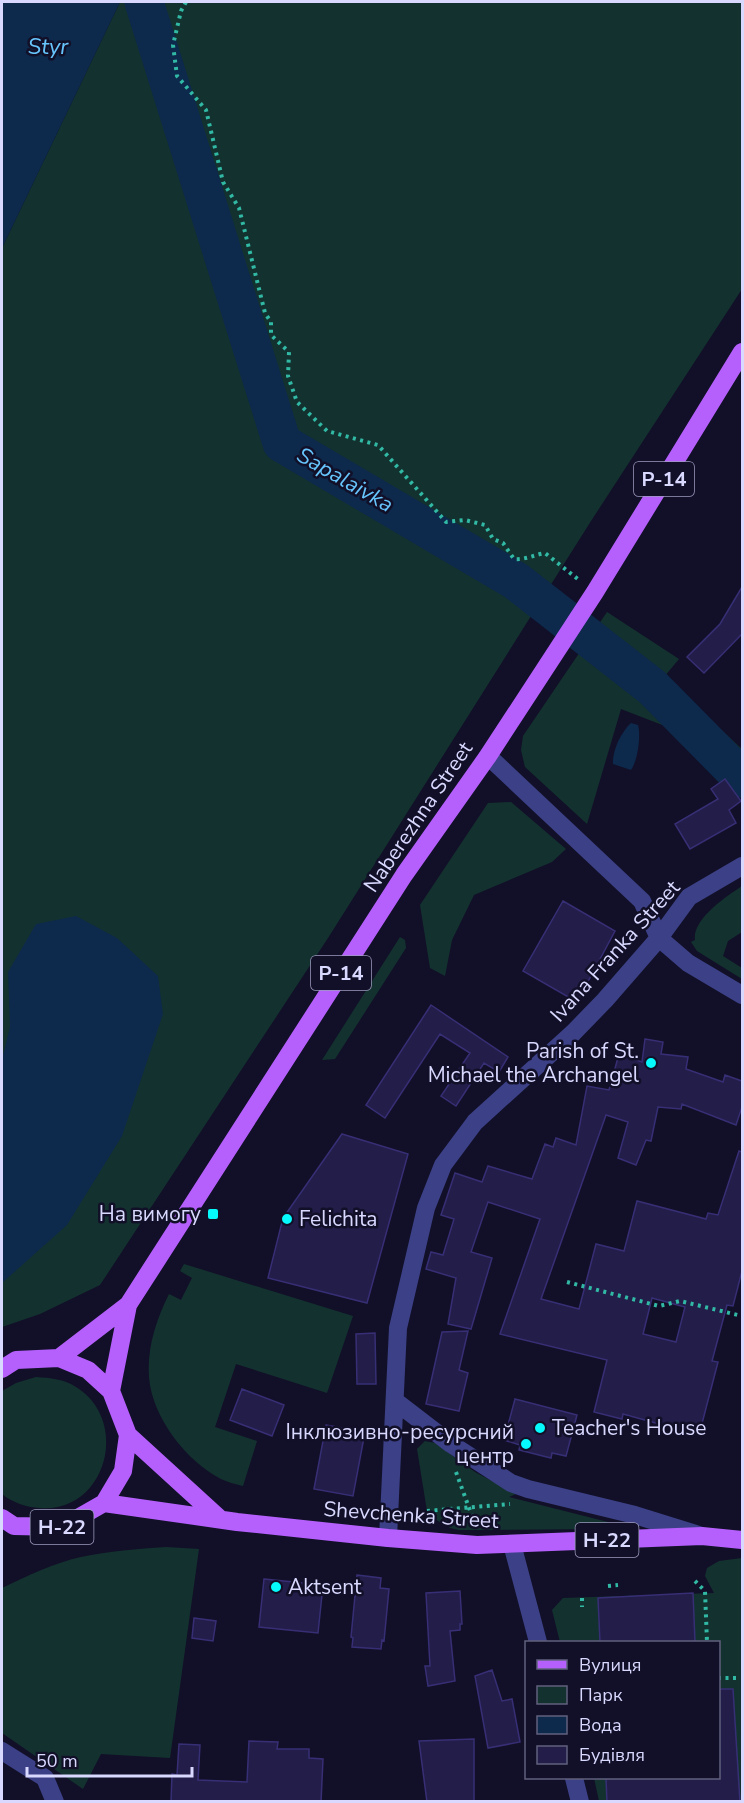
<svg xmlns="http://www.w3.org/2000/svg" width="744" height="1803" font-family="'Nunito Sans',sans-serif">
<rect width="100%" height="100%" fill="#121028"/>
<path fill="#13322f" d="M120,2H742V289L591,521L328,938L100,1285L40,1314L2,1327V248Z
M607,612L679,659L664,677L742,749V800L723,769L670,728L621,709L587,824L525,767L521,750L523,736Z
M511,802L566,849L552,862L474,895L452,940L445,976L430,968L420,905L488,803Z
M742,886V932L728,941L723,956L742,968V979L697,951L691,942L695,940C692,919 727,896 742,886Z
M400,937L405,940L406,948L335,1059L322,1060Z
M184,1264L353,1316L327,1393L236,1364L215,1427L257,1441L243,1486C235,1484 227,1482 221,1479C186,1461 152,1417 149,1377C147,1348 156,1320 169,1294L181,1300L192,1278L180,1271Z
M36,1377C50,1378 64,1379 76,1387C131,1421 106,1513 40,1508C26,1507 13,1503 2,1494V1391L16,1383Z
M425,1441L435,1443L475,1472L516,1494L509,1497L608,1522L602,1529L459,1530L450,1528L428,1515L427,1511L417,1449Z
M166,1547L199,1549L170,1758L101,1754L83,1789L2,1733V1588C27,1576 54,1563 81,1557C109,1551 138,1549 166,1547Z
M742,1558V1801H599L594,1778H718V1642H560L552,1610L563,1598L714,1593L705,1576L707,1568L719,1561Z"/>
<path fill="#0d294b" d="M2,2H120L2,248Z
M631,723L638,725C641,735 638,760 631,770L613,764C612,751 621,732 631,723Z
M76,916L117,938L158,976L163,1014L122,1136L67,1225L2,1283V1060L10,1027L8,972L36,924Z"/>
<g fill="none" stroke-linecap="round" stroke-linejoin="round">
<path stroke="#0d294b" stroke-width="39" d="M144,2L282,443L516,581L652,687L742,778"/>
</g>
<path fill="#221d49" stroke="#372f75" stroke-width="1.5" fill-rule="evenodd" d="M742,587V634L704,673L687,657L720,624Z
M725,779L741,801L729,810L736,823L690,849L675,824L718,799L711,789Z
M563,901L615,931L577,1002L523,971Z
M431,1005L508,1057L499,1072L484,1063L456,1106L441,1096L470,1053L440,1034L385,1118L366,1105Z
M645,1039L663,1042L661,1054L688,1057L686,1069L723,1082L725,1075L742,1081V1107L736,1125L682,1104L681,1109L658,1107L651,1141L646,1140L636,1165L618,1158L628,1122L606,1115L541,1299L579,1309L596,1244L624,1251L637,1201L706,1219L708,1213L718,1215L739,1151L742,1152V1271L733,1306L727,1305L712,1361L718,1362L699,1435L623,1414L622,1419L594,1412L607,1360L500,1334L540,1219L488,1202L471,1252L492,1258L471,1329L448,1324L456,1278L426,1269L431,1252L443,1255L454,1219L441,1215L455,1173L482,1182L488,1166L532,1179L545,1144L553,1147L556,1138L576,1145L587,1086L609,1090L619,1054L642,1062ZM652,1298L685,1307L676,1342L643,1334Z
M342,1134L408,1154L367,1303L268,1278L283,1218Z
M468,1331L459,1370L468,1373L459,1411L426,1404L442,1332Z
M375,1333L376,1384H357L356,1334Z
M242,1389L284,1405L272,1436L230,1420Z
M515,1399L577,1415L566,1456L552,1453L551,1458L519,1450L520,1445L504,1440Z
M326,1425L365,1432L353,1496L314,1489Z
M357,1575L381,1578L380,1588L389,1589L384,1641L382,1640L381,1649L352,1647L353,1638L351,1637Z
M264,1579L323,1585L318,1633L259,1627Z
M460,1591L462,1624H460V1630L450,1631L455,1681L428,1686L425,1666H430L426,1593Z
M693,1593L695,1642H600L598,1598Z
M194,1618L216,1621L213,1641L192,1638Z
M492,1670L502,1701L512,1699L520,1742L488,1748L475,1676Z
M718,1689H733L740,1802H607L606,1778H718Z
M474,1739V1802H427L419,1741Z
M249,1741L278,1742L277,1749H309V1758L323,1759L321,1802H171L172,1774L177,1775L179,1744L200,1745L198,1780L247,1782Z"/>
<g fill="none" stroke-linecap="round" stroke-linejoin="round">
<path stroke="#31b9a5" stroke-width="4" stroke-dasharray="3 4.5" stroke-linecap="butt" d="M186,2L181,11L173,45L177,76L206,110L223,182L239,208L265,313L271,322V335L289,352L288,376L297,402L327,431L378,445L446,522L465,520L485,525L493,539L503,543L514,559C525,560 534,555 545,553L579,580
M567,1282L659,1306L680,1301L742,1316
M456,1472L476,1527
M427,1511L510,1504
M695,1581L705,1591L707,1642
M608,1586L618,1585
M582,1598V1607
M718,1678H737"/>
<path stroke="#3c4087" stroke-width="18" d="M488,756L642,901L659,938L688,963L742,995
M395,1401L451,1444L511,1483L528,1489L635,1515L699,1535
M388,1538L398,1328L426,1208L443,1165L475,1122L573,1033L605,1000L659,938L689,897L742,866
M512,1544L538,1642
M2,1751L45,1778L55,1802
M574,1778L580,1802"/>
<path stroke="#b560fd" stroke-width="18" d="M59,1358L128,1305L404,875L488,756L595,592L742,352
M2,1369L16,1360L59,1358L88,1370L111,1391L128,1435L123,1471L104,1503L62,1527L14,1526L2,1518
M111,1391L128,1305
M128,1435L220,1519
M104,1503L237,1522L388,1538L477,1545L702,1536L742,1540"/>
</g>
<g fill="#06f9fc" stroke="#121028" stroke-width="2">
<circle cx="651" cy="1063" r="6"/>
<rect x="207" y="1208" width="12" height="12" rx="3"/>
<circle cx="287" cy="1219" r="6"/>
<circle cx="540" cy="1428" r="6"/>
<circle cx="526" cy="1444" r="6"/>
<circle cx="276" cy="1587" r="6"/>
</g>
<g text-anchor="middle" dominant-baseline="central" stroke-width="5" stroke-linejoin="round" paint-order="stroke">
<g fill="#121028" stroke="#9d9cbe" stroke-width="1.5">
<rect x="634" y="462" width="60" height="34" rx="4.5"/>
<rect x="311" y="956" width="60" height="34" rx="4.5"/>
<rect x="30.5" y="1510" width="63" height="34" rx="4.5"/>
<rect x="575.5" y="1523" width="63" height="34" rx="4.5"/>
</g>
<g font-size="20" font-weight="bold" fill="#d9d8ff">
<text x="664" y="479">Р-14</text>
<text x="341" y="973">Р-14</text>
<text x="62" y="1527">Н-22</text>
<text x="607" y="1540">Н-22</text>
</g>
<g font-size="21" fill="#d9d8ff" stroke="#121028">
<text transform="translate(418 817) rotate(-56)">Naberezhna Street</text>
<text transform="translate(615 951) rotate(-48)">Ivana Franka Street</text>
<text transform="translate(411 1515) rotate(4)">Shevchenka Street</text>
</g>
<g font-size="21" fill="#d9d8ff" stroke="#121028" text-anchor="end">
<text x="639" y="1051">Parish of St.<tspan x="639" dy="24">Michael the Archangel</tspan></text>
<text x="201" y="1214">На вимогу</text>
<text x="299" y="1219" text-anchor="start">Felichita</text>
<text x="552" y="1428" text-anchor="start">Teacher's House</text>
<text x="514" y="1432">Інклюзивно-ресурсний<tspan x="514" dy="24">центр</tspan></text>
<text x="288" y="1587" text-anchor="start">Aktsent</text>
</g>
<g font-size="22" font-style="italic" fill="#67c5fd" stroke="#121028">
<text x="48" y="47">Styr</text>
<text transform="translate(345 480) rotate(30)">Sapalaivka</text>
</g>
</g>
<rect width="744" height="1803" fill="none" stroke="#d9d8ff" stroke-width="6"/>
<rect x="525" y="1641" width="195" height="138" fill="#121028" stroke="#62607e" stroke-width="1.5"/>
<rect x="537" y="1660" width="30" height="9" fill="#b560fd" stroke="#62607e" stroke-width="1.5"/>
<text x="579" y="1671" font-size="18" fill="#d9d8ff">Вулиця</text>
<rect x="537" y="1686" width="30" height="18" fill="#13322f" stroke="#62607e" stroke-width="1.5"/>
<text x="579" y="1701" font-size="18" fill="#d9d8ff">Парк</text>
<rect x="537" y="1716" width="30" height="18" fill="#0d294b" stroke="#62607e" stroke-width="1.5"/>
<text x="579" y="1731" font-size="18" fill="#d9d8ff">Вода</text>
<rect x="537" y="1746" width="30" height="18" fill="#221d49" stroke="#62607e" stroke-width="1.5"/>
<text x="579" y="1761" font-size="18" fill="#d9d8ff">Будівля</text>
<path d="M27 1767v9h165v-9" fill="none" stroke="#d9d8ff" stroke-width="3"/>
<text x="36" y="1767" font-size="18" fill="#d9d8ff" stroke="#121028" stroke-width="4.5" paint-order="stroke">50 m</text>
</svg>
